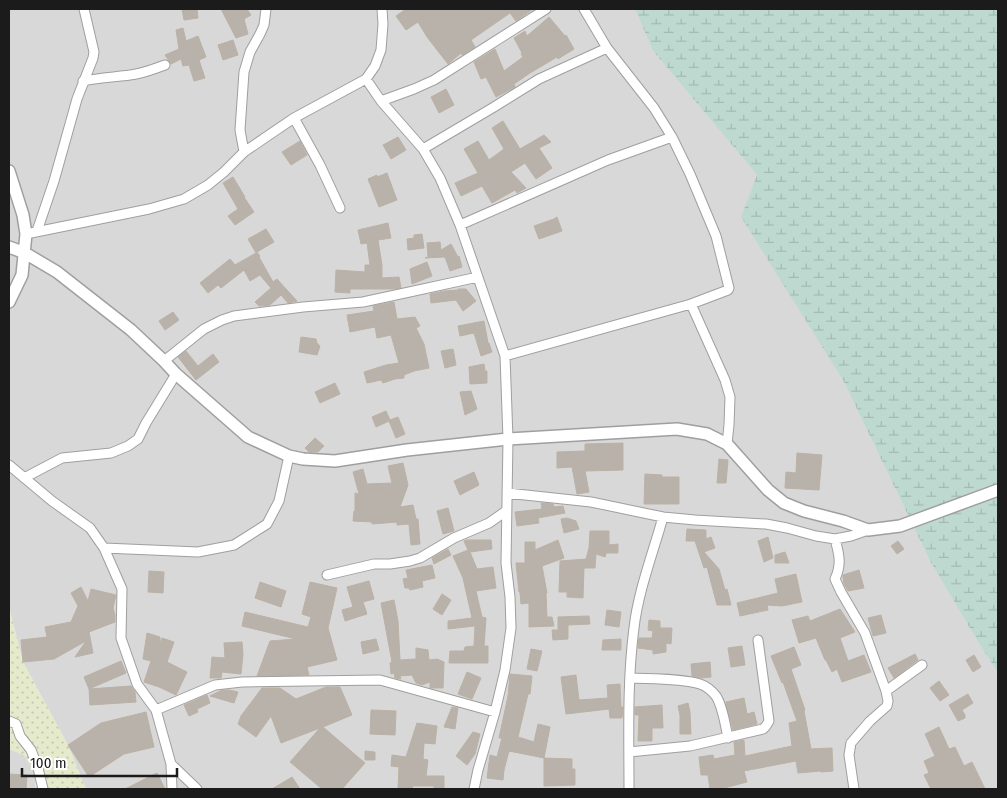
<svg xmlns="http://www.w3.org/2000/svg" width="1007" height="798" font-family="'Fira Sans Condensed',sans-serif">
<defs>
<pattern id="farmland-dots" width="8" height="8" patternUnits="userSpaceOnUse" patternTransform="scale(1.25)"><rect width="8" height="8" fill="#e5eacc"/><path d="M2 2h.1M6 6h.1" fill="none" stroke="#c4c8af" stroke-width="1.8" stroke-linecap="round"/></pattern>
<pattern id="wetland-marsh" width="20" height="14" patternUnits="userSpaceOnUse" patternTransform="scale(1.25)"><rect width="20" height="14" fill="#bed9d0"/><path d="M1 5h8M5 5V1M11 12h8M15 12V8" fill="none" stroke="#a3bab2"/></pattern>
</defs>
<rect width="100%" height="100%" fill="#ece9e0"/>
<path fill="#d9d8d8" d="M9,9H635L653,51L757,175L843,380L930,561L981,647L998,673V789H86L68,745L23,662L9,607Z
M9,749L24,755L35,773V789H9Z"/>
<path fill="url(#farmland-dots)" d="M9,607L23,662L68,745L86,789H35V773L24,755L9,749Z"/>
<path fill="url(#wetland-marsh)" d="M635,9H998V673L981,647L930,561L843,380L741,217L757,175L653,51Z"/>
<path fill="#b8b2aa" stroke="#bcb1a4" d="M182,9H197L198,18L184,20Z
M221,9H247L251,15L244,19L248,34L236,38Z
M406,9H533L516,21L510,13L471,40L475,47L462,55L461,53L448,64L427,37L418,22L406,30L396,16Z
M549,17L565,36L566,35L574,49L558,59L557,57L530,73L514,84L515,87L496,97L486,77L481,79L474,62L495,49L504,71L523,57L521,54L522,53L514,38L525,31L527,36Z
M183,28L186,41L198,36L206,57L199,60L205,78L194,81L189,65L183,66L181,59L171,64L165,55L179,49L176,30Z
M233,40L238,55L223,60L218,45Z
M446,89L454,105L439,113L431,97Z
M503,121L520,149L544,135L551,142L539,148L552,168L536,179L525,163L511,172L526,188L517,193L515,190L492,203L482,186L461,196L455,183L478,173L464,149L478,141L489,160L504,149L492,128Z
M398,137L406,150L391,159L383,145Z
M300,141L307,155L291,165L282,152Z
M387,173L397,200L379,207L368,179L377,175V177Z
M233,177L245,197H244L254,212L235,225L228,216L238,209L223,183Z
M557,217L562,231L539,239L534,226L554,219Z
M388,223L391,238L378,240L382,265V278L399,277L401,288L392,289H350V293L335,292L336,270L365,272V265H370L367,243L361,244L358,230Z
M266,229L274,242L257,252L260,256L259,257L273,282L277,279L297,301L288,303L281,295L270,305L259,306L255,302L271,288L260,275L250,281L244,270L221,288L218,285L208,293L200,283L230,259L235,265L256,253L248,239Z
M422,234L424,248L408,250L407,239L414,238V235Z
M440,242L441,250L451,244L458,257L459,256L462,267L450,271L445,257L425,258L428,257L427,243Z
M427,262L432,276L412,284L410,269Z
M458,289H466L476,301L463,311L456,300L431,303L430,294L444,291L458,290Z
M394,302L397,319L415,317L420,326L416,328L424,344L429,368L414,371L404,375V378L395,379L383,383L381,380L367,383L364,372L386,365L399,363L391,335L377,338L375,327L350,332L347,315L374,311L373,306Z
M173,312L179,320L165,330L159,321Z
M484,321L488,343H489L492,352L481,356L474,333L460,336L458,326Z
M301,337L316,339L317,343L320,346L317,355L299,352Z
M453,349L456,365L445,368L441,351Z
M186,351L198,366L213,354L219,362L196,380L178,357Z
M484,364L485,371H487V383L470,384L469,367Z
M335,383L340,394L320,403L315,392Z
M471,391L477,409L465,415L460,392Z
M386,411L390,420L398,417L405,434L396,438L389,421L376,427L372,417Z
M315,438L324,446L318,452H309L305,448Z
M623,443V470L585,471L589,492L577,494L572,467L557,468V452L585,451V444Z
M797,453L822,455L819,490L785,488L786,472L796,473Z
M719,459L728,460L726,483H717Z
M403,463L408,485L400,507L413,505L416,519H418L420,544L411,545L409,524L397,525V522L372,524V522L353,521L354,511H355V493L359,494L353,472L363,469L367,484L392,483L388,466Z
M474,472L479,485L460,495L454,481Z
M645,474L662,475V477H679V504H644Z
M541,503L553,504L554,507L563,506L565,513L538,518L539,523L517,526L515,512L542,509Z
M448,508L454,531L443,534L437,511Z
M567,518L576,521L579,529L564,533L561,519Z
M687,529L706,530V539L711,537L715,548L704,552L719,569L725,590L727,589L731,605H717L707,567L704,568L695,541H686Z
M590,531H609V545L618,544V553H606L605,557L596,554L595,568H584L583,598L567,597V592H559L560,561L586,559L589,548Z
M768,537L773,558L764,562L758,541Z
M466,540H491L492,549L470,552L477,569L493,567L496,588L476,591L482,617L486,618L484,646H488V663H449L450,651H464L465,647L474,646L475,626L448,629V621L472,618L463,578L453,556L468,550L464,541Z
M558,540L564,558L542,566L547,593H546L547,617H552L554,626L529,627V603L521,604L520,592H519L516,563H525V542H535V550Z
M898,541L904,549L897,554L891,546Z
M448,549L451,555L434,564L432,558Z
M785,552L789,563H775V555Z
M432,565L435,578L422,581L423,587L410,590L409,588H405L403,579L408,578L406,570Z
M859,570L864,588L848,591L844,584L843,577V575Z
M149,571L164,572L163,593L148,592Z
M796,574L802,602L782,606L767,605L768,610L740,616L737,603L778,593L775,579Z
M369,581L374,599L363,602L367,614L345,621L342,610L353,607L347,587Z
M260,582L286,591L281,607L255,598Z
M310,582L337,588L328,628L337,660L307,667L309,675L257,676L270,641L296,639L242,626L245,612L308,627L311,617L302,614Z
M81,587L88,601L91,589L116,595L113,608L115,615V622L89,632L93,653L75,657L86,641L54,659L23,662L21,640L47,637L45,627L71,622L78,606L71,593Z
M442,594L451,600L442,615L433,609Z
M394,600L398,621L400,660L416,659V648L428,650L429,660L437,659L444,662L443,688H430V682L422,685L416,683L412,675L400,676L401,679L395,678L394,673L391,674L390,663L392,662L381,603Z
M840,609L855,632L840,638L848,661L864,655L871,672L842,682L837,669L832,672L826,660H825L816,638L799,643L792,620L808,616L810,621Z
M607,610L621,612L619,627L605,625Z
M881,615L886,633L873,636L868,618Z
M589,616L590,624L568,625V639L553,640L552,630H558V617Z
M649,620L660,621V628H672L671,644L666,643V652L653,654V650L638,648L639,638H652L653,631L648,630Z
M147,633L160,637V644L162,638L174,642L167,662L187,672L176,695L159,687L144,682L151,661L143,659Z
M376,639L379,650L363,654L361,642Z
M621,639V650H602L603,640Z
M242,642L243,654L241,674L222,672L221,678H210L212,657L225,658L224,643Z
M742,646L745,665L731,667L728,648Z
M794,647L801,665L791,669L805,710L804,711L811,749L832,748L833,771L821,772V771L798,773L796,761L744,771L747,782L724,788V789H710L708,775H701L699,757L713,755L714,759L735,755L734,742L744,740L745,756L792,746L789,723L797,721L783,682L782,683L771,656Z
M531,649L542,651L537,671L527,669Z
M915,654L918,660L894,678L888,668Z
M974,655L981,667L973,672L966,660Z
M121,661L126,673L89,689L84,677Z
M710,662L711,677L701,678L692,676L691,664Z
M467,672L481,678L472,699L458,694Z
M510,674L532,676L530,694H528L518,737L534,742L538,724L550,727L544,758L509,751L504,770L503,780L487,778L490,755L497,757L502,738H499L508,696Z
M576,675L579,700L608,698L607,685L620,684L621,707H623L622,718H610L609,709L566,714L561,677Z
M939,681L949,695L940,701L930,688Z
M131,686L135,692L136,702L90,705L89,689Z
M326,687H340L352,715L323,727L365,763L342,789H322L290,762L320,728L281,743L271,716L256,737L238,724L241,716L262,688H280L296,699Z
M222,690H229L238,692L234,703L210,696Z
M968,694L973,703L962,710L965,715V718L958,721L949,705Z
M207,695L210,703L197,709L198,712L189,716L184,705Z
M744,698L747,714L754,712L757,724L733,730L726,702Z
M688,703L690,712L691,734H680V715L678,706Z
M662,705L663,728H652V741H638L639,715H635V707Z
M452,707L458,708L455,729L444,727Z
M371,710L396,711L395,735L370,734Z
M146,712L154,747L124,754L89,777L68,745L101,723Z
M417,723L437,726L435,744L424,743L423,759L428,760L426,776H444V789H434V786H412L413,789H398L399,767L391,766L392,755L406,757Z
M939,727L949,749L955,747L964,766L972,762L985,789H931L924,775L929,773L924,761L935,756L925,734Z
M473,732L480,734L475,754L467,765L456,756Z
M365,751L375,752V760H365Z
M544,758L572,759V769H575V785L544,786Z
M157,773L165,789H125Z
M9,774L27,775L26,789H9Z
M292,777L300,789H272Z"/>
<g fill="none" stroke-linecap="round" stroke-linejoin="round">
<g stroke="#9f9f9f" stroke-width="11">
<path id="minor" d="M584,9L607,48L654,108L672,137L690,174L716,236L729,288L728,290L691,304
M366,79L381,101L423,149L440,178L460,225L505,356L508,439L506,563L510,597L511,628L505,670L495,712L478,770L474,789
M83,81C99,78 115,77 130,75C142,74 153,69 165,65
M381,101L414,89L434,80L546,9
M294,118L320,165L340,208
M423,149L494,107L539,79L607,48
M244,152L240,130L244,72L250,52L260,34L264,25L266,9
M460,225L608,160L672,137
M37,231L54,181L77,99L93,58L94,52L84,9
M26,234L149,209L184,199L208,185L224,172L244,152L294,118L366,79L375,66L381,50L383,24L382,9
M505,356L691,304L725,380L730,397L729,425L727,444
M164,361L204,329L222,320L234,316L303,307L363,302L414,291L478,277
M9,465L52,501L90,528L104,548L122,589L121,638L137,684L156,710L171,764L172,789
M24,478L62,458L111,453L128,446L138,439L146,423L176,374
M507,493L591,502L663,517L695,520L766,524L787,528L816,536L835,539L851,536L868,530
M835,539C839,554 842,564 835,579L841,592L865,633L886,691L888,701L887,706L870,721L851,743L849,755L854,789
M104,548L198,552L234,545L267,524L279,501L289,456
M327,575L374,564H390L410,561L420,558L454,538L489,523L506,511
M630,678C651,679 680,678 700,684C706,686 712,691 716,696C723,707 725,724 728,738
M886,691L922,665
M156,710L215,685L242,682L380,680L495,712
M9,721L16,724L20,736L31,750L38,768L43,789
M629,752L690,746L763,729L766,726L769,721L758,640
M171,764L197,789
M629,789C629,736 627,682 634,628C638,592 653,553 663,517"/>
</g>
<g stroke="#9f9f9f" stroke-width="14">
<path id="tertiary" d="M9,171L23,215L26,234L22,275L9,302
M9,247L25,253L57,272L131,330L164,361L176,374L248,437L289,456L303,459L335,461L407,450L508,439L677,429L707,434L727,444L768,490L784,503L804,511L843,521L868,530L900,526L998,490"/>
</g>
<use href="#minor" stroke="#fff" stroke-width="9"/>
<use href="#tertiary" stroke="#fff" stroke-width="11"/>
</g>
<rect width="1007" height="798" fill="none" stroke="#1b1b1b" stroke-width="20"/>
<path d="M22 768v8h155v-8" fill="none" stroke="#1b1b1b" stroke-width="2.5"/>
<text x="30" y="768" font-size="15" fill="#1b1b1b" stroke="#ffffff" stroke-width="4" paint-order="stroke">100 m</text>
</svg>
